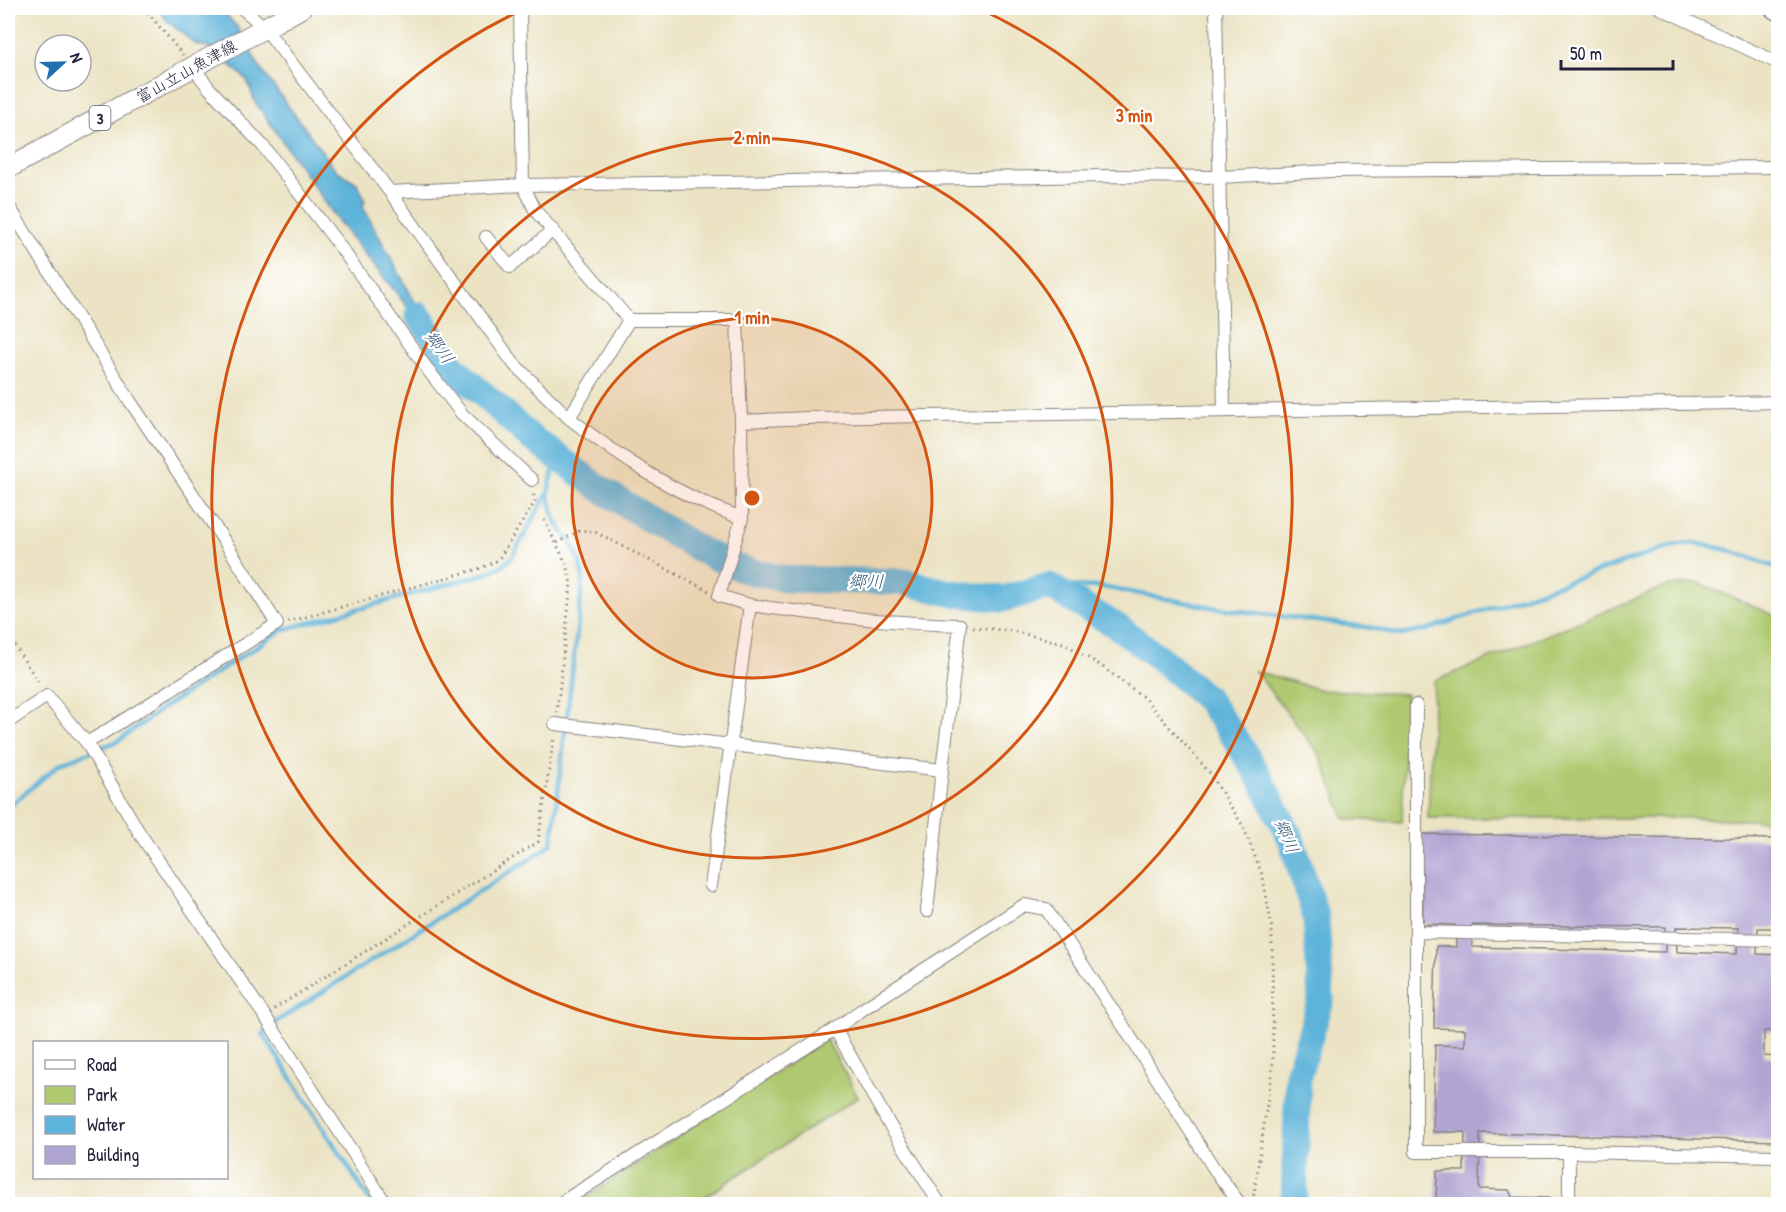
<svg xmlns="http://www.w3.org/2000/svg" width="1786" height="1212" font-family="'Patrick Hand','Klee One',sans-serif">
<rect width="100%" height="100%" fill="#fff"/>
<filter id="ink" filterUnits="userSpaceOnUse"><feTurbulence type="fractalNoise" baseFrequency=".0167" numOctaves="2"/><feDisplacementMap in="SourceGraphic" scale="12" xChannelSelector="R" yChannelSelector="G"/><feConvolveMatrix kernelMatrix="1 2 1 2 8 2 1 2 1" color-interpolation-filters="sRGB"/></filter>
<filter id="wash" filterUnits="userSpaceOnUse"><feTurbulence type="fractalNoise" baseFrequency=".008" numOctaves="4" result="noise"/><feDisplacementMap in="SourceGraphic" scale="24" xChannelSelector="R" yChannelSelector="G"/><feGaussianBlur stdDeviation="1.35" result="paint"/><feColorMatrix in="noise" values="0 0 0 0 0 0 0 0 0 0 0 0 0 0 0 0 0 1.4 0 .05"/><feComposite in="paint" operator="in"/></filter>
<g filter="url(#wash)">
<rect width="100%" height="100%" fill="#ebe3c3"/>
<path fill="#afc96f" stroke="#687655" stroke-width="1.5" d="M1699,583L1778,617V821L1690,818H1428L1434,681L1667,586Z
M1255,671L1322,690L1406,694L1402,822L1345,819L1320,755Z
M826,1039L858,1097L694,1204H576Z"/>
<path fill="#5db3d9" stroke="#406a8a" stroke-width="1.5" d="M159,8H220L237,27L262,71L336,170L357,183L365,199L363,207L427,324L451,361L339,222L255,102L247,80L212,48L195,44L166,20Z"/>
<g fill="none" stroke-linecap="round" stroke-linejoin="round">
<path stroke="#5db3d9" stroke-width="4.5" d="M1049,586L1102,587L1217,608L1373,628L1401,635L1426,630L1672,546L1695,543L1728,550L1778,568
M8,807L61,763L118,741L163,708L282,630L488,573L503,565L512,557L548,493L557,456
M372,1204L263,1034L276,1022L544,850L552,843L583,580L580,562L572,545L555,520L548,493"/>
<path stroke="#5db3d9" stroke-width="27" d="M418,315L453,367L530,437L601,489L649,519L702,551L744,570L785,579L905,582L950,593L1003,599L1049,586L1118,627L1166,663L1207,699L1235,738L1260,778L1291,839L1316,918L1321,1000L1298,1075L1294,1204"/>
</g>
<g id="blocks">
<path fill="#b0a4d3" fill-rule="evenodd" d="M1422,834L1778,839V928H1758L1757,954L1778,955V1031H1764V1056L1778,1057V1141L1480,1133L1479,1189L1509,1190L1512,1197L1550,1198V1204H1436L1437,1171H1464L1465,1132H1433L1435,1045L1465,1046V1029L1434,1028L1436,946L1456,947L1455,925L1423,924ZM1472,925L1665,927V952L1472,947ZM1676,927L1738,928L1737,954L1677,952Z"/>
</g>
</g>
<g filter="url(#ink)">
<use href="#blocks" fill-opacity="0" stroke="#86827f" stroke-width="1.5"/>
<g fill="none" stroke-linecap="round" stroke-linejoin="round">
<g stroke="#86827f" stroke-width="14">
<path id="street" d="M242,8L264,27L390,192
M520,8L523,185L535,210L629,320H737L741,421L742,518L719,596L750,605L711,886
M1216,8L1224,411
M1660,8L1778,63
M193,67L209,88L263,146L339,245L428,370L462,414L532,480
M8,205L130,401L227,545L277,624L87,743
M486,237L510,267L553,230
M629,320L569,418C622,459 678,496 742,518
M569,418L514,364L390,192L523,185L1108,176L1220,177L1331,171L1778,167
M741,421L808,418C1132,413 1455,409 1778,402
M750,605C820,615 889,623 960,625L942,770
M1416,705V1152H1569V1204
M8,722L47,696L87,743L140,834L264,1015L386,1204
M555,724L942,770L927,911
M1416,932L1778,940
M835,1029L889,1124L940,1204
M1569,1152L1778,1156
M559,1204L835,1029L863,1009L1024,905L1046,909L1122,1024L1215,1170L1240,1204"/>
</g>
<g stroke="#86827f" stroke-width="22">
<path id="primary" d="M8,168L301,8"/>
</g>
<g stroke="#86827f" stroke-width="25">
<path id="highway" d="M1776,8H1778"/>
</g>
<path stroke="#86827f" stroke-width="3" stroke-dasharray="1.5 4.5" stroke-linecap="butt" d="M144,8L183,55
M544,520L567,565L571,584L557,712
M557,543L581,530L595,532L709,591
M288,622L481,568L498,560L535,502L533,491
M973,627L1012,631L1063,643L1100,665L1143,697L1209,772L1243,826L1263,877L1272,929L1273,1063L1253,1200
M8,635L40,685
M274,1009L538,842L554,737"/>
<use href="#street" stroke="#fff" stroke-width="12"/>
<use href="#primary" stroke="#fff" stroke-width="20"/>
<use href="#highway" stroke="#fff" stroke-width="22"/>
</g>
</g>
<circle cx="752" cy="498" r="180" fill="#d45411" fill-opacity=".12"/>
<g fill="none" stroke="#d45411" stroke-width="3">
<circle cx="752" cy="498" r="180"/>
<circle cx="752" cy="498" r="360"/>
<path d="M980 9A540 540 0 1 1 524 9"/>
</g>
<g text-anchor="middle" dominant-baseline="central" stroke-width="4.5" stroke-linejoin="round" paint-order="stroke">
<rect fill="#fff" stroke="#646476" stroke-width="1.5" x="89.5" y="106" width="21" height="24" rx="4.5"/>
<g font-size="15" font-weight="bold" fill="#22223b">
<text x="100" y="118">3</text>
</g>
<g font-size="16" fill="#22223b" stroke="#fff">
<text transform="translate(186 71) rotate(-29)">富山立山魚津線</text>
</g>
<g font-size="18" font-style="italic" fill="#3a5c7a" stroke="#fff">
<text transform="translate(440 347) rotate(55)">郷川</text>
<text transform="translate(866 581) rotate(1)">郷川</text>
<text transform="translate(1287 836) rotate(67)">郷川</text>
</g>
</g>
<circle cx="752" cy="498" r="9" fill="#d45411" stroke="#fff" stroke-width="3"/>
<g font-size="18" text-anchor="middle" font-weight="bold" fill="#d45411" stroke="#fff" stroke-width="4.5" stroke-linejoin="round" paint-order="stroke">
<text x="1134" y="122">3 min</text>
<text x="752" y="144">2 min</text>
<text x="752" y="324">1 min</text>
</g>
<rect width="1786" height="1212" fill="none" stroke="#fff" stroke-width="30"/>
<rect x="33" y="1041" width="195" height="138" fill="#ffffff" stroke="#a7a7b1" stroke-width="1.5"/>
<rect x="45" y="1060" width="30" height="9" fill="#ffffff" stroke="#a7a7b1" stroke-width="1.5"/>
<text x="87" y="1071" font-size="18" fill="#22223b">Road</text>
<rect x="45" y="1086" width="30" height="18" fill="#afc96f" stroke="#a7a7b1" stroke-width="1.5"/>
<text x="87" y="1101" font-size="18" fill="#22223b">Park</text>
<rect x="45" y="1116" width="30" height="18" fill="#5db3d9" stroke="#a7a7b1" stroke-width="1.5"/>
<text x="87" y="1131" font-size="18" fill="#22223b">Water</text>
<rect x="45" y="1146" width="30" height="18" fill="#b0a4d3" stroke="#a7a7b1" stroke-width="1.5"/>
<text x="87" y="1161" font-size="18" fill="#22223b">Building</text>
<g transform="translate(63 63) rotate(68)"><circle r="28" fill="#ffffff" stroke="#a7a7b1" stroke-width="1.5"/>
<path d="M0-4.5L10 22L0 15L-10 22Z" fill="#1f6fb2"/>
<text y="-9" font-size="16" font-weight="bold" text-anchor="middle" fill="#22223b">N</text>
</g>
<path d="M1561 60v9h112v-9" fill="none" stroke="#22223b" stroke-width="3"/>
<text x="1570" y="60" font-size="18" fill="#22223b" stroke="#ffffff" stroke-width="4.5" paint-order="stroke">50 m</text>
</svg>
